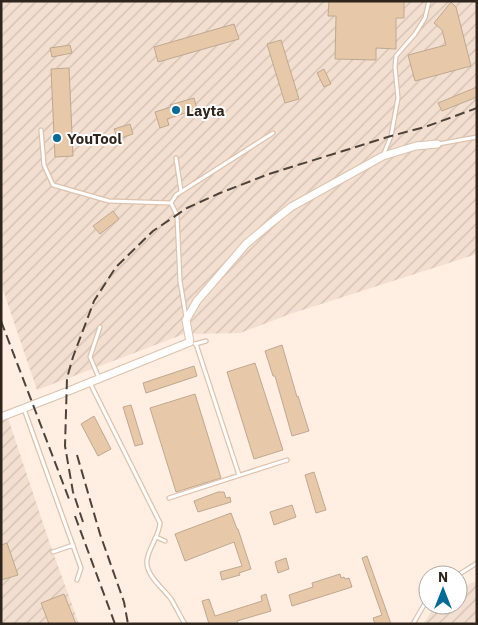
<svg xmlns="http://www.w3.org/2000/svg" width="478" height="625" font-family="'IBM Plex Sans',sans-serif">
<defs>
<pattern id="industrial-furrows" width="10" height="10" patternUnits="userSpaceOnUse" patternTransform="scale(1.25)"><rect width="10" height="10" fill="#f3dfd0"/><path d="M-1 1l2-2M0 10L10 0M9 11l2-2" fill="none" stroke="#d1bfb2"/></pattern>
</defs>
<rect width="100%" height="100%" fill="#ffeee1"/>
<path fill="url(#industrial-furrows)" d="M1,1H477V254L290,314L240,333L184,334L37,390L1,284Z
M8,418L50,544L79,624H1V420Z
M477,580V624H423L436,605H458V590Z"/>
<path fill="#e7c9a9" stroke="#bea890" d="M329,1H404V18H396V49L376,48V60L335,59L336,16H328Z
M451,2L456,7L471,66L415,81L408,55L446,45L442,30L434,23Z
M234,24L239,39L158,62L154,47Z
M281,40L299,99L285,103L267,44Z
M70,45L72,53L52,57L50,48Z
M69,68L73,156L55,157L51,69Z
M324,69L331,84L324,87L317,73Z
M477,87V97L442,111L438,103Z
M194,98L197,109L167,119L169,125L160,128L155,112L171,107L170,105Z
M130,124L133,134L118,139L114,129Z
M113,211L119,219L100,234L93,226Z
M282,345L297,397L298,396L309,431L292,436L275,376H273L265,351Z
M255,363L283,450L254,459L227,372Z
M194,366L197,376L146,393L143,383Z
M195,394L221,478L176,492L150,408Z
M131,405L143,444L135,446L123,407Z
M94,416L111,449L98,456L81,424Z
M314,472L326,510L316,513L305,475Z
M218,492H224L226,498L230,497L231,502L198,512L194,501Z
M292,505L296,517L274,525L270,512Z
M231,513L237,529H238L251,569L239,573L240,575L222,580L220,572L242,566L234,542L185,561L175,534Z
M7,543L18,575L1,580V545Z
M367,556L391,624H375L373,618L382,615L362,558Z
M286,558L289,569L278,573L275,562Z
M340,574L341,578L344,577L345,579L349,578L352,587L292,606L289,595L313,587L312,583Z
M64,594L76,624H49L41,603Z
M266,594L271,611L237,621L238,624H209L202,601L209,599L215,616L262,601L261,596Z"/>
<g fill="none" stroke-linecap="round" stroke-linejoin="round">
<g stroke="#ddc2ad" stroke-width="5.5">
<path id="lane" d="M41,130L44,165L53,185L109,201L171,203L177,215L180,281L186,317
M438,144L477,137
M383,156L391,136L398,98L395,67L396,56L415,34L425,18L429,1
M176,158L181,191
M171,203L176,195L273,133
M195,344L206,341
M196,344L239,475
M99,378L90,357L100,327
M90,383L160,523C159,536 149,547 147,560C145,575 163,588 171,599C176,607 180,616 185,624
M24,409L81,568L77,580
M169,498L287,460
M156,537L165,541
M53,552L73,545
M458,575L477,563
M413,624L428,598"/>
</g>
<g stroke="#ddc2ad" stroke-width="9">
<path id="street" d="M1,417L66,392L190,342L186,320L197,301L246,244L271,223L291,207L383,156L416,146L437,144"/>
</g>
<use href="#lane" stroke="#fff" stroke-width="3"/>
<use href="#street" stroke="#fff" stroke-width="7"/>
<path stroke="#4e433a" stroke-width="2" stroke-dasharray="10 5" stroke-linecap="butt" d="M1,321L69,499
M77,455L100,534L124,602L128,624
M75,516L115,624
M83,522L73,492L65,446L67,378L73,357L94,301L116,267L153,231L187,208L220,193L269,174L391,136L425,127L477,108"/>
</g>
<g fill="#016b98" stroke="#fff" stroke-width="2">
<circle cx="176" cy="110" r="5"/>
<circle cx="57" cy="138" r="5"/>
</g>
<g text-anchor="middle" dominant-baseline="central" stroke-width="4" stroke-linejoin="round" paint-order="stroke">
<g font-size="15" font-weight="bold" fill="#2f251c" stroke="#fff" text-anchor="start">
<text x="186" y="110">Layta</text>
<text x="67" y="138">YouTool</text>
</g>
</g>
<rect width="478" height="625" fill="none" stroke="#2f251c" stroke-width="5"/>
<g transform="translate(443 590)"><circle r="24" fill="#ffffff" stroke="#aca8a4"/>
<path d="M0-4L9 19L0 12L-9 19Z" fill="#016b98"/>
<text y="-8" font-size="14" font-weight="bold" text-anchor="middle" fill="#2f251c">N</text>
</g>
</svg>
